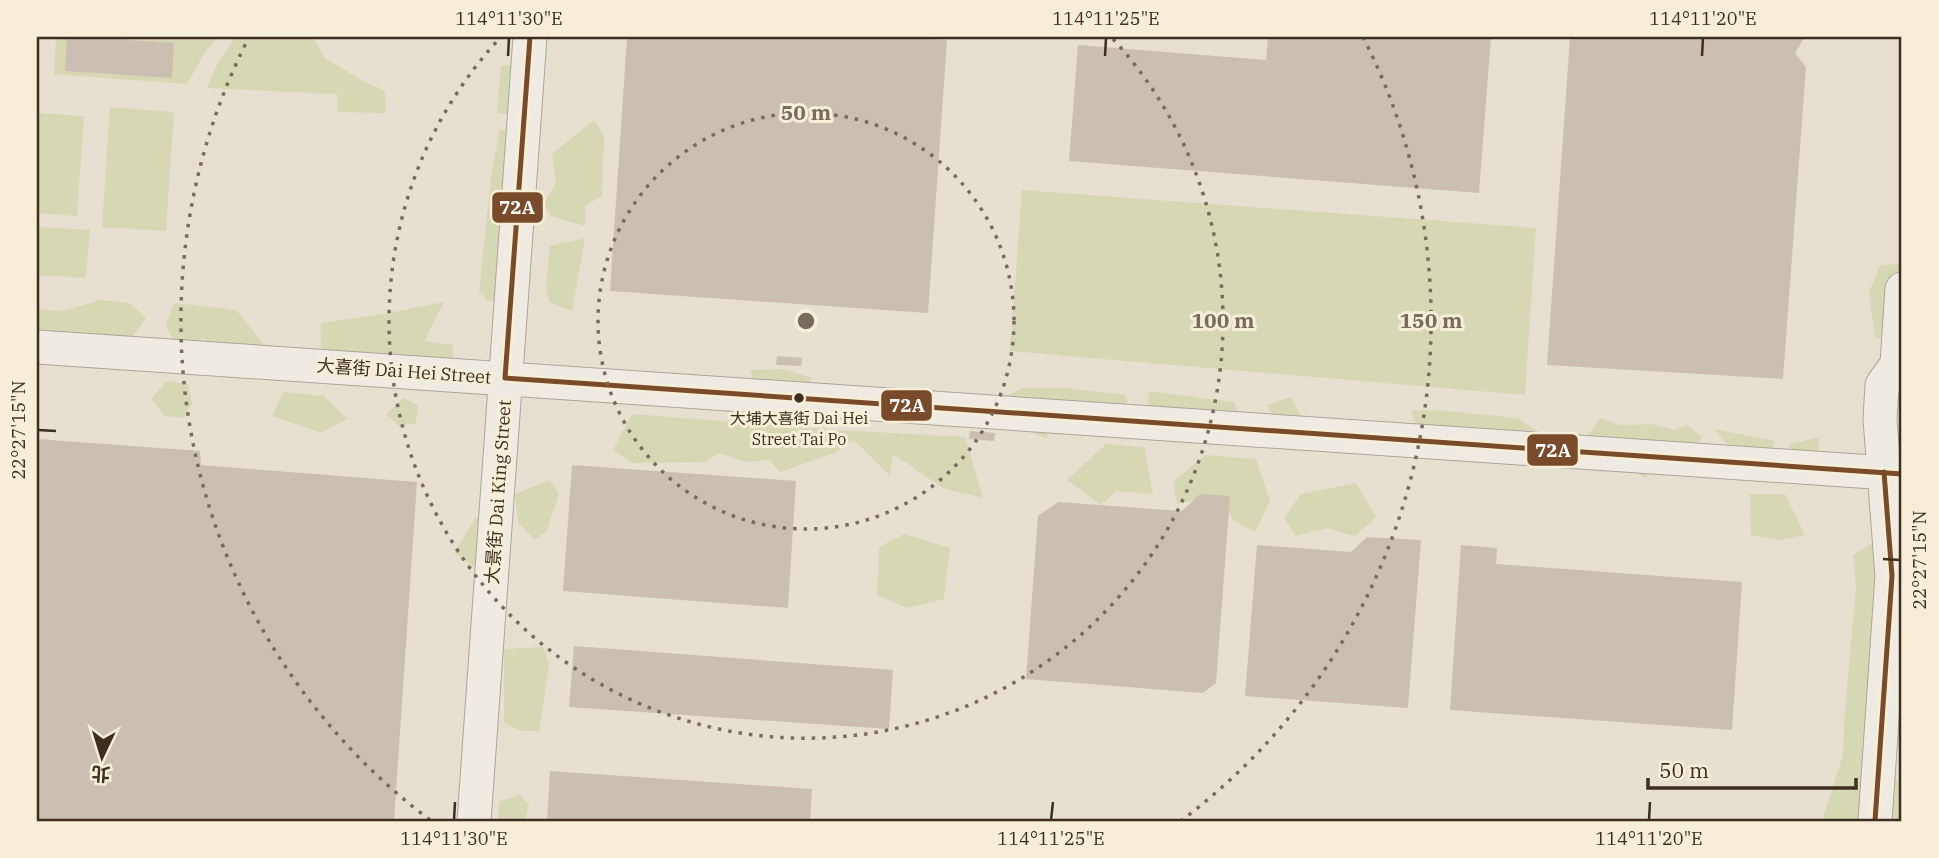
<svg xmlns="http://www.w3.org/2000/svg" width="1939" height="858" font-family="'IBM Plex Serif','Noto Sans TC',serif">
<rect width="100%" height="100%" fill="#e7e0d1"/>
<path fill="#d6d7b3" d="M56,37H217L205,52L187,84L54,74Z
M236,37H313L325,58L363,81L385,91L386,113L337,112V94L207,88L218,63Z
M513,64L531,118L497,113L501,66Z
M110,107L174,112L166,231L102,227Z
M38,113L84,116L77,216L37,213Z
M594,120L604,135L602,196L585,206V226L551,216L544,204L556,183L552,154Z
M500,129L535,138L523,303L488,301L479,292L491,177Z
M1022,190L1536,228L1525,395L1010,351Z
M37,227L90,230L86,278L37,275Z
M585,238L572,311L549,302L546,286L550,246Z
M1902,264V339L1875,338L1869,293L1880,265Z
M100,300L130,303L146,318L126,345L37,340V309L63,311Z
M444,302L424,341L453,345L451,382L320,380L321,323L384,314Z
M174,303L236,310L267,348L216,353L203,338L186,352L177,349L166,325Z
M783,369L813,378L790,407L754,382L750,370Z
M167,381L188,384L192,404L183,418L165,416L151,399Z
M1022,388H1065L1126,395L1128,407L1051,402L1047,439L1031,432L1004,398Z
M1149,391L1234,402L1246,434L1148,410Z
M283,392L324,396L347,419L321,433L272,416Z
M1291,397L1314,442L1287,445L1267,405Z
M404,398L418,406L416,423L399,426L386,414Z
M1411,410L1447,411L1518,418L1536,430L1525,461L1419,433Z
M632,414L839,430L965,437L983,498L943,488L893,454L890,476L854,440L832,454L780,472L769,460L746,462L719,453L706,462L632,463L613,450Z
M1600,418L1620,425L1651,424L1673,430L1687,425L1702,437L1687,466L1660,464L1645,478L1619,464L1602,473L1586,438Z
M1714,429L1775,441L1764,475L1727,444Z
M1819,437L1818,477H1810L1788,445Z
M1106,444L1144,447L1153,494L1116,491L1101,505L1067,480Z
M1205,455L1256,459L1270,501L1255,532L1233,520L1219,496L1177,504L1173,482Z
M550,480L559,494L547,530L535,540L518,523L515,494Z
M1356,483L1376,517L1355,536L1327,528L1296,536L1284,518L1301,494Z
M1750,494H1785L1805,535L1780,540L1751,535Z
M476,517L487,526L479,570L454,553Z
M904,534L950,548L944,599L907,608L877,595L879,547Z
M1886,535L1883,755L1902,789V821H1822L1843,755L1845,710L1856,587L1853,555Z
M543,647L549,665L539,731H522L504,723V649Z
M519,794L529,804L525,821H498L499,802Z"/>
<path fill="#cbbfb2" d="M67,37H127V40L174,43L172,78L65,71Z
M627,37H899L947,40L928,313L610,291Z
M1268,37H1491L1479,193L1069,161L1078,45L1266,60Z
M1570,37H1805L1795,53L1806,67L1783,379L1547,365Z
M777,356L802,358L801,366L776,365Z
M970,431L995,433L994,441L969,439Z
M37,439L200,451L201,465L417,482L394,821H37Z
M572,465L796,481L788,608L563,591Z
M1200,494L1230,496L1216,683L1203,693L1026,679L1038,516L1058,502L1182,511Z
M1367,537L1421,540L1408,708L1245,696L1257,545L1351,552Z
M1461,545L1497,548L1496,564L1742,582L1732,730L1450,710Z
M574,646L893,670L889,729L569,707Z
M550,771L812,789L810,821H547Z"/>
<g fill="none" stroke-linecap="round" stroke-linejoin="round">
<g stroke="#ada599" stroke-width="35">
<path id="minor" d="M1902,289L1897,364L1902,377
M37,347L1902,474
M474,821L530,37
M1875,821L1892,576L1880,419L1882,385L1897,364"/>
</g>
<use href="#minor" stroke="#efebe3" stroke-width="33"/>
<g stroke="#f7eed8" stroke-width="10">
<path id="bus-1" d="M505,378L1902,474
M505,378L530,37
M1875,821L1892,576L1884,472"/>
</g>
<use href="#bus-1" stroke="#7a4b2a" stroke-width="5"/>
</g>
<path fill="none" stroke="#3d2e20" stroke-width="2.5" d="M508,56L509,38M1105,56L1106,38M1702,56L1703,38M38,430L56,431M1883,559L1900,560M454,820L455,802M1051,820L1053,802M1649,820L1650,802"/>
<g fill="none" stroke="#786c5e" stroke-width="3.5" stroke-dasharray="3.5 7">
<circle cx="806" cy="321" r="208"/>
<path d="M1113 39A417 417 0 1 1 499 39"/>
<path d="M430 820A625 625 0 0 1 249 37M1363 37A625 625 0 0 1 1182 820"/>
</g>
<circle fill="#3d2e20" stroke="#f7eed8" stroke-width="2.5" cx="799" cy="398" r="6"/>
<g text-anchor="middle" dominant-baseline="central" stroke-width="6" stroke-linejoin="round" paint-order="stroke">
<g font-size="16" fill="#3d2e20" stroke="#f7eed8">
<text x="799" y="418">大埔大喜街 Dai Hei<tspan x="799" dy="21">Street Tai Po</tspan></text>
</g>
<g font-size="18" fill="#3d2e20" stroke="#f7eed8">
<text transform="translate(404 371) rotate(4)">大喜街 Dai Hei Street</text>
<text transform="translate(498 492) rotate(-86)">大景街 Dai King Street</text>
</g>
</g>
<circle cx="806" cy="321" r="10" fill="#786c5e" stroke="#f7eed8" stroke-width="3.5"/>
<g font-size="21" text-anchor="middle" font-weight="bold" fill="#786c5e" stroke="#f7eed8" stroke-width="6" stroke-linejoin="round" paint-order="stroke">
<text x="806" y="120">50 m</text>
<text x="1223" y="328">100 m</text>
<text x="1431" y="328">150 m</text>
</g>
<g stroke="#f7eed8" stroke-width="2.5">
<rect x="491" y="191" width="53" height="33" rx="7" fill="#7a4b2a"/>
<rect x="880" y="389" width="53" height="33" rx="7" fill="#7a4b2a"/>
<rect x="1526" y="433" width="53" height="34" rx="7" fill="#7a4b2a"/>
</g>
<g font-size="19" text-anchor="middle" font-weight="bold" fill="#fff">
<text x="517" y="214">72A</text>
<text x="907" y="412">72A</text>
<text x="1553" y="457">72A</text>
</g>
<rect width="1939" height="858" fill="none" stroke="#f7eed8" stroke-width="77"/>
<g transform="translate(102 757) rotate(184)" stroke="#f7eed8" stroke-width="5" paint-order="stroke">
<path d="M0-5L12 26L0 18L-12 26Z" fill="#3d2e20"/>
<text y="-10" font-size="19" font-weight="bold" text-anchor="middle" fill="#3d2e20">北</text>
</g>
<path d="M1648 778v10h208v-10" fill="none" stroke="#3d2e20" stroke-width="3.5"/>
<text x="1659" y="778" font-size="21" fill="#3d2e20" stroke="#f7eed8" stroke-width="5" paint-order="stroke">50 m</text>
<rect x="38" y="38" width="1862" height="782" fill="none" stroke="#3d2e20" stroke-width="2.5"/>
<g font-size="18" text-anchor="middle" fill="#3d2e20">
<text x="509" y="25">114°11'30"E</text>
<text x="1106" y="25">114°11'25"E</text>
<text x="1703" y="25">114°11'20"E</text>
<text transform="translate(19 430) rotate(-90)" y="6">22°27'15"N</text>
<text transform="translate(1920 560) rotate(-90)" y="6">22°27'15"N</text>
<text x="454" y="845">114°11'30"E</text>
<text x="1051" y="845">114°11'25"E</text>
<text x="1649" y="845">114°11'20"E</text>
</g>
</svg>
